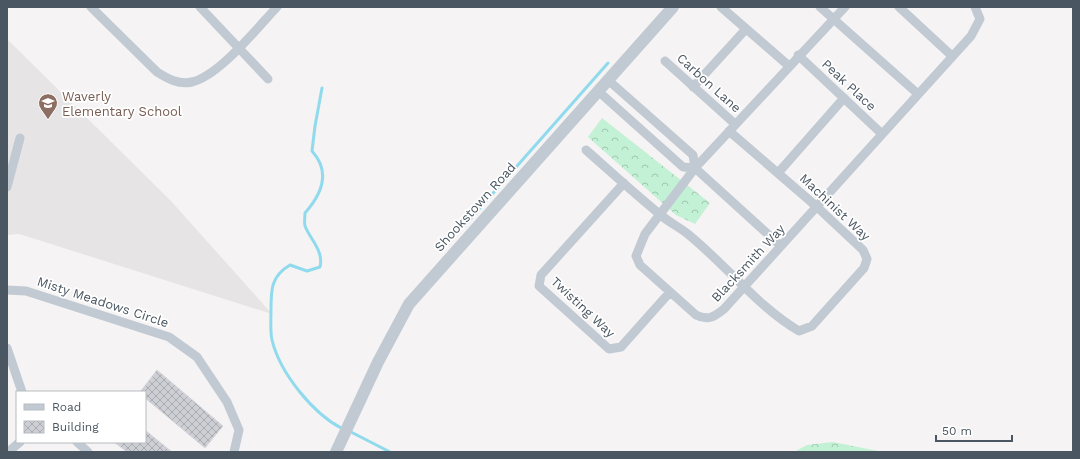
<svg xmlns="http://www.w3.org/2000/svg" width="1080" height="459" font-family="'Work Sans',sans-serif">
<defs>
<pattern id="forest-crowns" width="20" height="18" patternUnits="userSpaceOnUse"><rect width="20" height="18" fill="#c3f1d5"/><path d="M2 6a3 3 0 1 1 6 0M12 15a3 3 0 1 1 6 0" fill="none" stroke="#a0c6b0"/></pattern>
<pattern id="building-cross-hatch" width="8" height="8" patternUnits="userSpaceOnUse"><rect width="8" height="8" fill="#cdcfd5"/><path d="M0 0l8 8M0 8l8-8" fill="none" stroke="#a8abb0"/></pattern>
</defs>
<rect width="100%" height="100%" fill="#f5f3f3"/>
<path fill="#e6e4e5" d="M7,39L171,201L272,314L51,244L19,234L7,235Z"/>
<path fill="url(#forest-crowns)" d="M602,118L710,203L695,224L676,215L588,137Z
M833,442L883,452H794L807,445Z"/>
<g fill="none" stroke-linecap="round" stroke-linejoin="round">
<path stroke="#90daee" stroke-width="3" d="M322,88L315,126L312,151C331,172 322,194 305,213C305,217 304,222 305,226C310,239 324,251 320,267L307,271L290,265C271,276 271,290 271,309C271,319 270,331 272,340C280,373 313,414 343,429
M460,227L465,225L608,63
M349,431L390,452"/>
</g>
<path fill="url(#building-cross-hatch)" stroke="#d7d9de" d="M157,370L223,426L205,448L145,398V392H140Z
M145,430L172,452H127L114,442H145Z"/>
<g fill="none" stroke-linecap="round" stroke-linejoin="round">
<path stroke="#c1cad2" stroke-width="9" d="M91,7L157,72C168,79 179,85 192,82C220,75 257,28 277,7
M200,7L268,79
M721,7L789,66
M820,7L918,94
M845,7L695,168L645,234L636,256L640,265L696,315C708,321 714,317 724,309L971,36L980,19L975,7
M899,7L952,56
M798,55L882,134
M665,61L735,124
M608,80L693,155L695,168
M693,87L746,29
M598,91L683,167L695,168L781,246
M586,150C611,172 636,195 662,216C670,223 681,228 689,235C727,266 757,306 799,331L812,326L864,268L867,259L863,250L816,206L729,131
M778,173L844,98
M624,183L541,275L539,286L609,349L621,347L670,292
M7,187L20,138
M7,290L26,291L169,337L197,357L227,402L239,430L234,452
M7,348L22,392
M77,442L88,452
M8,452L20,442"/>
<path stroke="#c1cad2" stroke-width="12" d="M336,452L378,362L409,304L673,7"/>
</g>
<defs>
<g id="school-pin" transform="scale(1)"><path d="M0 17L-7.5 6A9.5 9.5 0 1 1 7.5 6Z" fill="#8d6e63" stroke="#fff"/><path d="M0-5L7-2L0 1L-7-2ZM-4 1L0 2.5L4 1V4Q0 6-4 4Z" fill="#fff"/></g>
</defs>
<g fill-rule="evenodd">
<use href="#school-pin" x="48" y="103"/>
</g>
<g text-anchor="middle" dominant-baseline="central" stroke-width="3.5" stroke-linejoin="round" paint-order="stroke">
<g font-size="13" fill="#4a5661" stroke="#fff">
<text transform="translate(709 83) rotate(42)">Carbon Lane</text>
<text transform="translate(849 85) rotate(43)">Peak Place</text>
<text transform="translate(475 207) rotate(-48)">Shookstown Road</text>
<text transform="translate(835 207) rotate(43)">Machinist Way</text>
<text transform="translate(748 263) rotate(-47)">Blacksmith Way</text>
<text transform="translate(103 302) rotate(18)">Misty Meadows Circle</text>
<text transform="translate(583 307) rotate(43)">Twisting Way</text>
</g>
<g font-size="13" fill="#785e54" stroke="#fff" text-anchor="start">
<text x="62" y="96">Waverly<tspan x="62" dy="15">Elementary School</tspan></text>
</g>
</g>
<rect width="1080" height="459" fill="none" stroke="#4a5661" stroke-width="16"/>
<rect x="16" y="391" width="130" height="52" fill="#ffffff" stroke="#b7bbc0"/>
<rect x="24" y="404" width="20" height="6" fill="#c1cad2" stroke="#b7bbc0"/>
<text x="52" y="411" font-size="12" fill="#4a5661">Road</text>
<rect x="24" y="421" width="20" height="12" fill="url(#building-cross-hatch)" stroke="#b7bbc0"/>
<text x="52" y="431" font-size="12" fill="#4a5661">Building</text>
<path d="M936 435v6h76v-6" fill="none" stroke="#4a5661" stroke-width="2"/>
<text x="942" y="435" font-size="12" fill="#4a5661" stroke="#ffffff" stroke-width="3" paint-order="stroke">50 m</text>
</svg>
